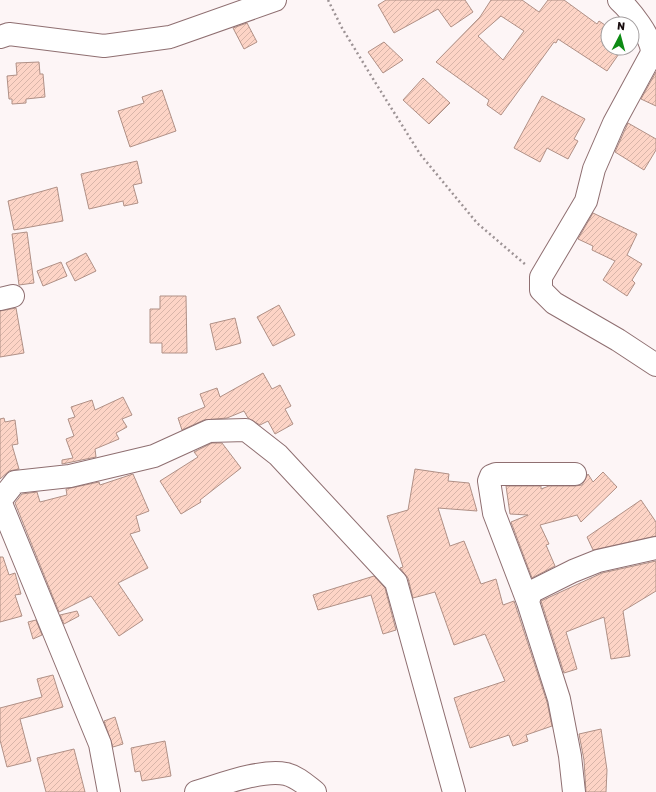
<svg xmlns="http://www.w3.org/2000/svg" width="656" height="792" font-family="Rubik,sans-serif">
<defs>
<pattern id="building-hatch" width="6" height="6" patternUnits="userSpaceOnUse"><rect width="6" height="6" fill="#fdd4c6"/><path d="M-1 1l2-2M0 6l6-6M5 7l2-2" fill="none" stroke="#d8b5a9"/></pattern>
</defs>
<rect width="100%" height="100%" fill="#fdf5f6"/>
<path fill="url(#building-hatch)" stroke="#b09086" fill-rule="evenodd" d="M386,0H465L473,12L451,27L438,9L394,33L378,5Z
M491,0H522L539,12L548,0H564L597,24L599,21L608,27V48H623L607,71L558,39L556,43L554,42L501,115L487,105L489,100L436,62L480,17ZM501,16L524,31L503,60L478,36Z
M247,23L257,42L244,49L233,28Z
M384,42L403,60L383,73L368,52Z
M39,62L40,74H43L45,97L26,99V103L12,104V99H9L7,76L17,75L16,63Z
M656,72V106L641,99Z
M423,78L450,103L429,124L403,100Z
M162,90L176,131L130,147L118,111L144,103L142,97Z
M542,96L585,119L574,139L578,141L568,159L547,148L540,162L514,148Z
M628,123L656,139V150L644,170L615,152Z
M137,161L142,183L133,185L138,203L124,206L123,201L89,209L81,174Z
M57,187L63,221L14,230L8,201Z
M593,213L637,234L627,255L642,264L632,280L635,283L627,296L603,280L615,261L592,250L593,246L578,239Z
M27,232L34,283L19,285L12,234Z
M86,253L96,271L75,281L66,263Z
M61,262L67,276L43,286L37,271Z
M160,296H186L187,353H162V343H150V309H160Z
M279,305L295,335L273,346L257,317Z
M16,308L24,353L0,357V311Z
M235,318L241,343L216,350L210,324Z
M263,373L272,389L280,385L291,406L285,409L293,424L275,434L268,421L260,425L248,418L244,411L227,418L204,420L182,430L178,418L205,407L200,394L217,388L220,397Z
M123,397L132,415L122,419L127,427L116,433L119,439L95,449L96,457L62,464V460L73,458L66,439L74,436L68,419L75,417L71,407L92,400L95,410Z
M4,418L5,422L15,420L18,444L12,445L19,469L9,471L0,479V419Z
M212,443H222L241,468L200,500L201,502L181,514L160,481L198,457L194,452Z
M415,469L449,474L448,481L469,483L477,511L438,508L450,546L464,541L481,584L496,579L503,605L514,601L547,702L552,726L526,735L528,741L513,746L509,735L470,748L454,698L505,681L485,634L454,645L435,592L413,598L408,578L400,568L403,567L387,516L408,510Z
M603,472L617,487L581,522L577,515L540,525L549,544L546,545L555,566L532,578L511,522L528,515L510,514L506,486H541V489L549,486H575L582,485L588,474L593,482Z
M133,474L149,511L136,516L140,531L130,534L148,568L118,583L143,620L119,636L91,596L59,612L15,503L22,494L37,492L40,502L67,495L66,489L99,482L100,485Z
M641,500L656,522V536L593,550L587,537Z
M0,557H3L9,575L15,573L21,594L15,595L22,616L0,622Z
M656,561V591L623,611L630,656L611,659L604,617L566,632L577,669L564,673L541,601L602,573Z
M374,576L385,588L396,630L383,634L371,595L318,610L313,595Z
M77,611L79,616L64,624L60,615Z
M36,620L42,635L33,639L28,622Z
M53,675L63,707L20,719L31,761L7,767L0,740V708L42,697L37,679Z
M115,717L123,744L113,747L104,721Z
M601,729L607,770L606,792H586L584,760L579,734Z
M165,741L171,776L142,781L140,771L135,772L131,748Z
M74,749L85,792H46L37,758Z"/>
<g fill="none" stroke-linecap="round" stroke-linejoin="round">
<g stroke="#8f6f71" stroke-width="24">
<path id="minor" d="M619,0C630,10 652,37 652,53L614,123L594,169L586,201L541,277V290L554,303L618,340L656,365
M0,37L9,34L104,46L170,37L275,0
M0,299L13,296
M0,501L15,482L70,476L154,456L209,431L246,430L278,455L396,582L454,792
M0,501L100,744L109,792
M528,602L494,513L489,481L491,476L496,474H575
M196,792C220,785 261,769 286,774C298,777 306,785 315,792
M574,792L570,756L559,699L528,602L531,592L573,571L598,561L656,548"/>
</g>
<path stroke="#9d9395" stroke-width="2.5" stroke-dasharray="2 3" stroke-linecap="butt" d="M328,0L342,28L375,82L420,154L477,223L526,265"/>
<use href="#minor" stroke="#fff" stroke-width="22"/>
</g>
<g transform="translate(620 36) rotate(6)"><circle r="19" fill="#ffffff" stroke="#a39e9f"/>
<path d="M0-3L7 15L0 10L-7 15Z" fill="#0d8b14"/>
<text y="-6" font-size="11" font-weight="bold" text-anchor="middle" fill="#180c0e">N</text>
</g>
</svg>
